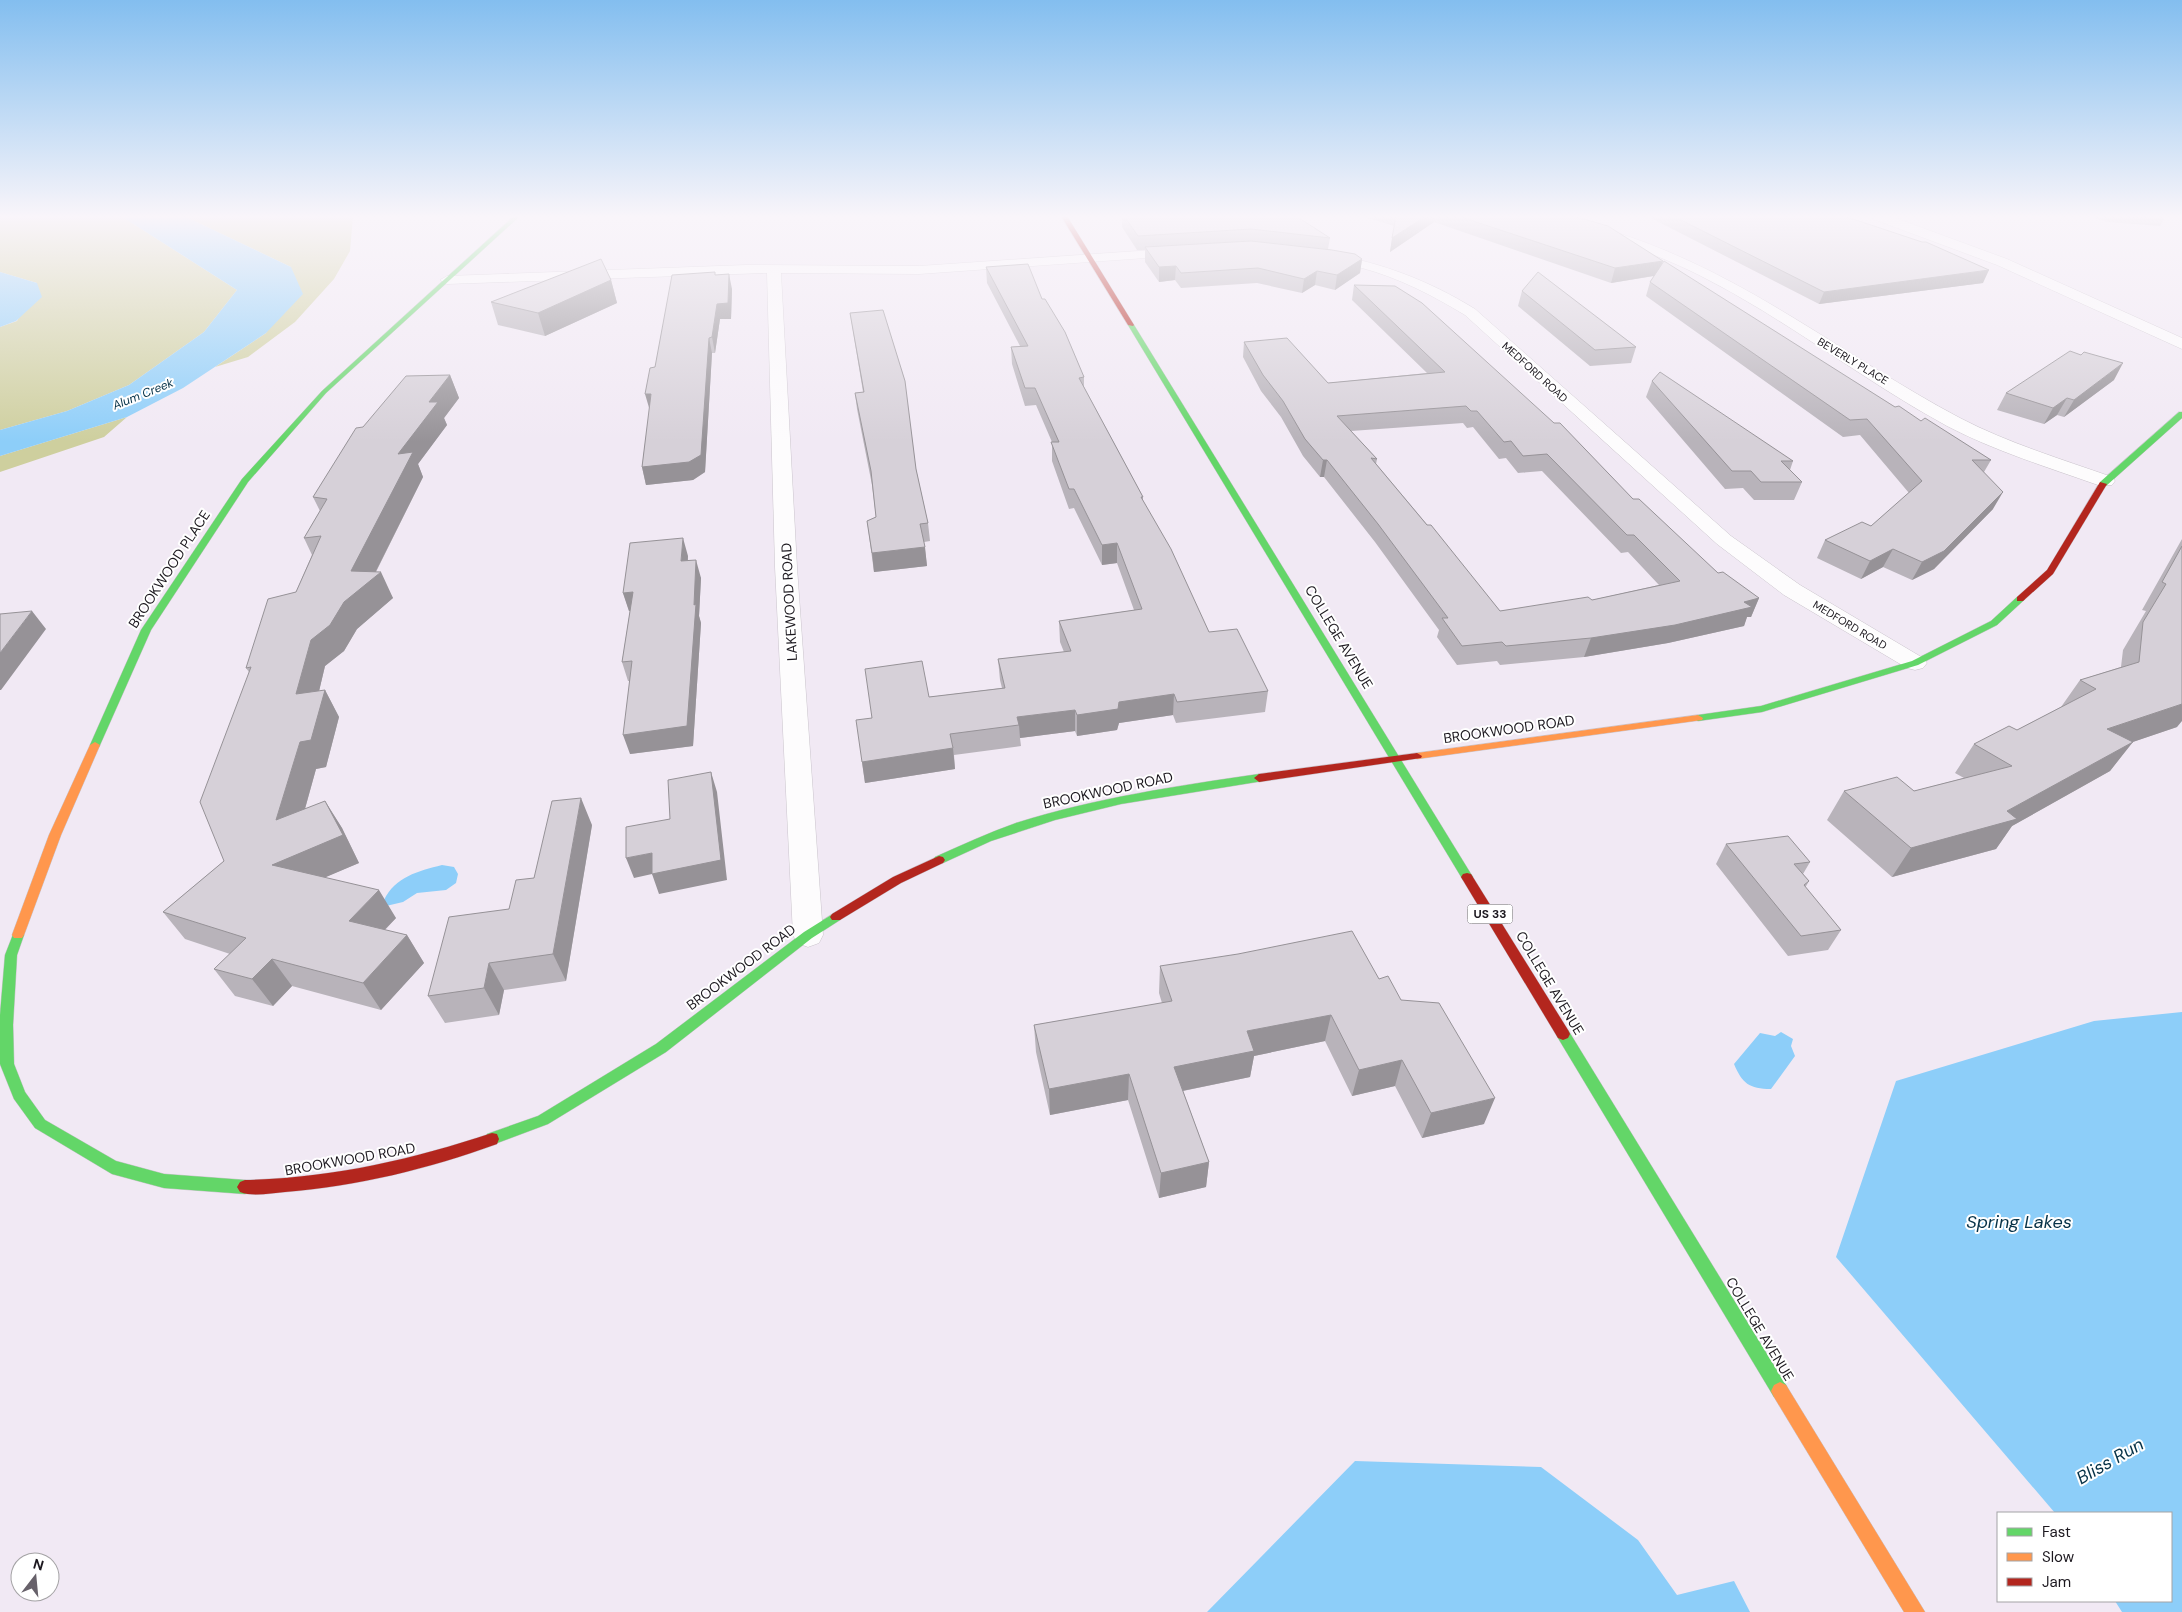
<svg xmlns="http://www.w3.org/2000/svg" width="2182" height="1612" font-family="'DM Sans',sans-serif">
<rect width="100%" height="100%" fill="#f1e9f4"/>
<path fill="#cecf9e" d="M0,216H121L237,290L204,332L129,385L67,411L0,430V327L17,321L37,283L0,272Z
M184,216H353L350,251L334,279L295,322L248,357L215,367L266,333L291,267Z
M127,417L104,437L0,472V456Z"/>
<path fill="#8dcef9" d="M121,216H184L291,267L303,294L266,333L183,388L127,417L0,456V430L67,411L129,385L204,332L237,290Z
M0,272L37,283L42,297L16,321L0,327Z
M442,865L454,867L458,874L456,883L446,890L417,893L403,902L386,906L384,900C395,877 418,871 442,865Z
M2182,1012V1612H2122L2115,1601H2171V1513H2055L1836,1257L1896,1081L2094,1021Z
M1781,1032L1793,1039L1791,1046L1795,1056L1771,1089C1749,1089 1742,1083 1734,1064L1760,1033L1775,1036Z
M1355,1461L1541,1467L1638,1540L1677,1595L1734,1581L1750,1612H1207Z"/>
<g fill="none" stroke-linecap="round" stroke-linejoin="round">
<g stroke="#cac4cc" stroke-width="1">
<path id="street" d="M1541,216C1569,216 1595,225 1621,234C1747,275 1845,357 1960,418C2008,443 2061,459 2112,477L2115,481L2112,485H2098C2047,467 1995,451 1947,426C1862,380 1785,318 1699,275C1649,250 1596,234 1542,219Z
M1872,216H1890L2007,259L2182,338V349L1997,265L1873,219Z
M1183,248L1190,252L1188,255L919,274L781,273L797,567L823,935L819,943L808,947L797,943L793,935L775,567L767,273L447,284L440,280L447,276L746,265L919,266Z
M1325,253C1380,262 1428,280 1475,309L1731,536L1800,585L1923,658L1927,663L1923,668L1915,670L1907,668L1784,595L1717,544L1465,315C1432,295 1399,278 1362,268C1348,265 1334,263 1320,260L1318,257L1320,254Z"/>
</g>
<g stroke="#cac4cc" stroke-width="1">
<path id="fast" d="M514,216H520L326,393L248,482L151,630L100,745L99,747H91L90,745L141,630L242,479L322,391Z
M1131,323L1134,325L1471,874L1473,877L1471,880H1463L1128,325Z
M2179,412H2182V418L2106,486H2100V482Z
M2020,596L2025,599L2023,601L1997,625L1918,665L1762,712L1698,721L1693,718L1698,715L1761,706L1912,661L1991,621L2017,597Z
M1259,774L1264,778L1263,781L1121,804L1055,820L991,841L943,863H935L933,860L935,857C962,845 988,833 1016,823C1095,798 1177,786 1259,774Z
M836,912L840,914L842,917L840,920L812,938L666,1052L548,1124L492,1145L487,1144L485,1139L487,1134L538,1116L656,1044L804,932Z
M18,930L22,932L24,935L17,955L13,1025L14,1064L25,1092L45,1120L116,1161L164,1174L245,1180L250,1182L253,1187L250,1192L245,1194L164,1188L112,1174L35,1128L14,1099L0,1064V1015L5,955L14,932Z
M1563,1028L1568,1030L1786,1385L1789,1391L1786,1397L1780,1400L1774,1397L1558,1038L1556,1034L1558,1030Z"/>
</g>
<g stroke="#cac4cc" stroke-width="1">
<path id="slow" d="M1698,715L1703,718L1702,720L1417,759L1412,756L1417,753Z
M95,742L100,745L61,835L24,935L22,938H14L12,935L49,835L90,745Z
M1780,1382L1786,1385L1925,1612H1904L1774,1397L1771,1391L1774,1385Z"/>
</g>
<g stroke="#cac4cc" stroke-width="1">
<path id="jam" d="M1061,216H1067L1134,325L1133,326L1128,325Z
M2100,482L2107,484L2053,574L2023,601H2017V597L2047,570Z
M1417,753L1422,756L1421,758L1259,782L1254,778L1259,774Z
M939,856L943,857L945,860L943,863L901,883L840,920H832L830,917L832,914L893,877Z
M1467,873L1471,874L1568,1030L1570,1034L1568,1038L1563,1040L1558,1038L1461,877L1463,874Z
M492,1133L497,1134L499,1139L497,1144C428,1169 358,1186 285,1192C271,1193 253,1197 240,1192L237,1187L240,1182L245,1180C331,1178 411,1160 492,1133Z"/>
</g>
<use href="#street" fill="#fdfcfd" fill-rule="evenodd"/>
<use href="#fast" fill="#63d668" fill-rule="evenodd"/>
<use href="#slow" fill="#ff974d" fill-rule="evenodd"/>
<use href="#jam" fill="#b3261e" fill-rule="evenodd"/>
</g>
<path fill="#b8b3ba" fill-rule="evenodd" d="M1122,216H1296L1330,238L1328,249L1362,259L1360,273L1335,290L1315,285L1302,293L1257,283L1181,288L1175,280L1159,282L1145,262V250H1137L1122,227Z
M1362,216H1573L1662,264L1895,407L1921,421L1991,460L1984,472L1993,509L1934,569L1912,580L1883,567L1861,579L1817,558L1825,540L1871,526L1909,493L1860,435L1843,437L1646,296L1650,282L1654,276L1611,283L1434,222L1390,252L1394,226Z
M1647,216H1844L1983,283L1819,304Z
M2089,216H2160L2164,219L2160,226L2108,222Z
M986,267L1042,299L1084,377V387L1143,497V502L1209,632L1268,691L1265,712L1176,723L1173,715L1119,723L1117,730L1077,736L1075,731L1020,738L1021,746L954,755L955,769L865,783L862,762L872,718L929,697L1002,688L1000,680L998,659L1064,652L1060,642L1059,621L1134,610L1117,563L1102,565L1074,508L1069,509L1052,461V442L1036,405L1025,406L1012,364L1011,347L1020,346L987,283Z
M715,272V275L732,289L731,319H720L715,353H712L705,472L693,480L646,485L642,467L655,367Z
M611,280L617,303L545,336L498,325L491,302Z
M1354,285L1633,499L1718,573L1759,598L1751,617H1747L1744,626L1668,643L1584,657L1500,665L1497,661L1457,665L1437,637L1439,630L1375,542L1324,477H1320L1303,456L1281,417L1261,391L1243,357L1244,342L1328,383L1427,373L1352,300ZM1463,423L1467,428L1473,427L1499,459L1506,458L1518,473L1542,471L1621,553L1628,552L1659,585L1592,600L1500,611L1376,464L1377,459L1351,431Z
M1522,291L1636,347L1631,363L1590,366L1518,306Z
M850,313L916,469L928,523L930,541L924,542L927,566L874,572L867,521L876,517L872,485L857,409L855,393L863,392Z
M450,375L459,398L444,418L447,425L418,464L423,477L376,572L393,598L357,629L344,651L325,666L319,691L325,690L339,717L326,767L316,769L305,809L325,801L342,828L359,863L325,877L396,918L385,930L407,935L424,963L381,1010L292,986L273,1006L235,996L214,969L230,954L185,939L163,912L224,861L249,672L246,668L296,592L312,555L304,538L320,511L313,497L363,427Z
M2114,380L2064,417L2057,415L2044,424L1997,410L2006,393Z
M1652,381L1793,461L1790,470L1802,482L1794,500H1754L1743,488L1725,489L1646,397Z
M2182,539V704L2177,727L2132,742L2110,771L2012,826L1996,849L1892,877L1827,820L1844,791H1914L1964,778L1955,773L1974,744L2017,730L2061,707L2080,680L2121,667L2123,650L2146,611L2142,610Z
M688,556V561L701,578L699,616L701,623L693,746L630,754V681H628L622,662L630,611H629L623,593Z
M592,825L566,981L504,990L499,1015L445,1023L428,996L509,909L534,878Z
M1726,844L1810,862L1803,874L1809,881L1805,888L1841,930L1828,950L1788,956L1716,864Z
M1160,966L1379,979L1401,1000L1484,1124L1422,1138L1395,1086L1352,1096L1325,1041L1254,1056L1250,1077L1183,1091L1209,1162L1206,1187L1159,1198L1128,1100L1050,1115L1036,1052L1034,1025L1162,1003L1159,993Z"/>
<path fill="#969297" d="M1426,216H1435L1434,222L1390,252L1392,238Z
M1362,259L1360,273L1335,290L1337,275Z
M1663,261L1659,275L1611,283L1615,268Z
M1176,266L1175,280L1159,282V267Z
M1989,270L1983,283L1819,304L1824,292Z
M1317,271L1315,285L1302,293L1304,279Z
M729,274L732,289L731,319H720L715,353L712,337L717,304Z
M611,280L617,303L545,336L538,313Z
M709,338L712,353L705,472L693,480L646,485L642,467Z
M2123,363L2114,380L2064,417L2074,400Z
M450,375L459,398L444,418L447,425L418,464L423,477L372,579L381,572L393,598L357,629L344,651L325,666L312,721L296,694L311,640L344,602L351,571L398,454L429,402Z
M645,394H651L650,411Z
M2067,398L2057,415L2044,424L2053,408Z
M1323,460H1327L1324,477H1320Z
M2003,492L1993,509L1934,569L1912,580L1922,562Z
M683,538L688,556L686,580L681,561Z
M1117,543V563L1102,565V545Z
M925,547L927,566L874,572L872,553Z
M1893,549L1883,567L1861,579L1870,561Z
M696,560L701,578L699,616L701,623L693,746L630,754L623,735L694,605Z
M633,592L639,610L629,611L623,593Z
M1759,598L1751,617H1747L1744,626L1668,643L1584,657L1591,638Z
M32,611L46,629L1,690H0V653Z
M325,690L339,717L326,767L316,769L294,848L276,820L300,742Z
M1174,694L1173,715L1119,723L1117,730L1077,736V715L1119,702Z
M2182,704V721L2177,727L2086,758L2107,729Z
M1075,710V731L1020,738L1019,725L1017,717Z
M2133,742L2110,771L2012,826L1996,849L1892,877L1911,848L2007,811Z
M953,748L955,769L865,783L862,762Z
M711,772L717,792L727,880L659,894L652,874L634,878L626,858L652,853Z
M581,798L592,825L566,981L553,954Z
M325,801L342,828L359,863L291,892L272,865Z
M379,890L396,918L367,948L349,921Z
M407,935L424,963L381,1010L363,983Z
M272,959L292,986L273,1006L252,979Z
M489,963L504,990L499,1015L484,988Z
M1331,1015L1325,1041L1254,1056L1250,1077L1172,1093L1174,1067L1247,1031Z
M1402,1060L1395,1086L1352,1096L1359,1070Z
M1129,1074L1128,1100L1050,1115L1049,1089Z
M1495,1098L1484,1124L1422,1138L1431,1113Z
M1209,1162L1206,1187L1159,1198L1161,1173Z"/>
<path fill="#d6d0d8" stroke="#969297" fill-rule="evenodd" d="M1124,216H1296L1330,238L1251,229L1138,236Z
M1396,216H1426L1392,238Z
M1458,216H1573L1608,226L1663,261L1615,268Z
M1673,216H1844L1922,242H1926L1989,270L1824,292Z
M2120,216H2160L2164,219Z
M1251,241L1332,250L1355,254L1362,259L1337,275L1317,271L1304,279L1258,268L1181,273L1176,266L1159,267L1145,247Z
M601,259L611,280L538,313L491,302Z
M1664,261L1895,407L1899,406L1921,421L1925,418L1991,460H1972L2003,492L1944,551L1922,562L1893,549L1870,561L1825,540L1862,522L1871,526L1922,481L1867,419L1850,420L1650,282Z
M1028,264L1042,299H1045L1065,332L1084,377L1079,378L1143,497H1141L1171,549L1209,632L1237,629L1268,691L1177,702L1174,694L1119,702L1118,709L1077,715L1075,710L1017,717L1019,725L950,734L953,748L862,762L856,720L872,718L865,669L922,661L929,697L1005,688L998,659L1071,651L1059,621L1142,609L1117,543L1102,545L1074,489H1069L1051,442H1059L1035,388H1025L1011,347L1028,346L986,267Z
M715,272V275L729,274L728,303L717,304L712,337L709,338L701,455L689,462L642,467L651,394H645L650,368L655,367L672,275Z
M1538,272L1636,347L1595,350L1522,291Z
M1354,285L1395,286L1422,303L1554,423H1560L1633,499H1639L1718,573L1723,572L1759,598L1744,602L1752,607L1675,625L1591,638L1506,646L1502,642L1462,646L1442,618H1448L1378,524L1327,460H1323L1305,439L1283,401L1263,375L1244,342L1287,338L1328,383L1445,372ZM1466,406L1471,411H1477L1504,442L1511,441L1523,456L1547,454L1627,535H1634L1680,581L1592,600L1588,597L1500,611L1431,525H1427L1371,458L1377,459L1337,416Z
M883,310L905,381L916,469L928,523L920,524L925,547L872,553L867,521L876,517L871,471L855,393L864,392L850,313Z
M2070,351L2081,355L2084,352L2123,363L2074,400L2067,398L2053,408L2006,393Z
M1660,372L1793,461H1781L1802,482H1761L1751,471H1732L1652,381Z
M450,375L429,402H438L398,454L413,452L351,571L381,572L344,602L330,625L311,640L296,694L325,690L311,740L300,742L276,820L325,801L343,835L272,865L379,890L349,921L407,935L363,983L272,959L252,979L214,969L246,938L163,912L224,861L200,802L251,667L246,668L268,599L296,592L321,536L304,538L327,499L313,497L356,428L363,427L406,376Z
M683,538L681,561L696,560L694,605L696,604L687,726L623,735L632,661L622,662L633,592L623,593L630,543Z
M2182,546V704L2107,729L2133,742L2007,811L2017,819L1911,848L1844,791L1897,777L1914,791L2012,766L1974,744L2009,726L2017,730L2096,689L2080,680L2139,662L2143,622L2166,584L2162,582Z
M32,611L0,653V614Z
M711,772L721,860L652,874V853L626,858V827L670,819L668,780Z
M581,798L553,954L489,963L484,988L428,996L449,917L509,909L516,880L534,878L552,801Z
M1788,836L1810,862L1794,864L1809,881L1804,885L1841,930L1801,936L1726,844Z
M1352,931L1379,979L1388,976L1401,1000L1439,1003L1495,1098L1431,1113L1402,1060L1359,1070L1331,1015L1247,1031L1254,1051L1174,1067L1209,1162L1161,1173L1129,1074L1049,1089L1034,1025L1172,1001L1160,966L1238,954Z"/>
<linearGradient id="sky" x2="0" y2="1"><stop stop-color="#83beef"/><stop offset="0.49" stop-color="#f9f5fa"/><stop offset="1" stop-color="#f9f5fa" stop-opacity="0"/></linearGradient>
<rect width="2182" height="442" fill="url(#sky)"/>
<g text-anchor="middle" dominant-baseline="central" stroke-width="4" stroke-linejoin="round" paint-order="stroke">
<g font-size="11" fill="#1c181f" stroke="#fff">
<text transform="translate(1853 361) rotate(31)">BEVERLY PLACE</text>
<text transform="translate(1535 372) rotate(42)">MEDFORD ROAD</text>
<text transform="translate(1850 625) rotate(31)">MEDFORD ROAD</text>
</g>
<g font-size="12" font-style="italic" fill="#063248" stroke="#fff">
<text transform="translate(143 394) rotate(-22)">Alum Creek</text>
</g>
<rect fill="#fff" stroke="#605d62" stroke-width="1" x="1467.5" y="904.5" width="45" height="19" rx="4"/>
<g font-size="12" font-weight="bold" fill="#1c181f">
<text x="1490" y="914">US 33</text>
</g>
<g font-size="14" fill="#1c181f" stroke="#fff">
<text transform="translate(169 569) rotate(-57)">BROOKWOOD PLACE</text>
<text transform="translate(789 602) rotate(-93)">LAKEWOOD ROAD</text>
<text transform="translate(1339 637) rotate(59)">COLLEGE AVENUE</text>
<text transform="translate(1509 729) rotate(-8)">BROOKWOOD ROAD</text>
<text transform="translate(1108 790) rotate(-12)">BROOKWOOD ROAD</text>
<text transform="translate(741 967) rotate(-37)">BROOKWOOD ROAD</text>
<text transform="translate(1550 983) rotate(59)">COLLEGE AVENUE</text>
<text transform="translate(350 1159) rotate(-10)">BROOKWOOD ROAD</text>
<text transform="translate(1760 1329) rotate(59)">COLLEGE AVENUE</text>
</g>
<g font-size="18" font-style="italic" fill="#063248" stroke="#fff">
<text x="2019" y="1222">Spring Lakes</text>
<text transform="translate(2110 1461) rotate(-30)">Bliss Run</text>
</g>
</g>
<rect x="1997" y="1512" width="175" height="90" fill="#ffffff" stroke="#a4a3a5"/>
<rect x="2007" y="1528" width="25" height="8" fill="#63d668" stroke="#a4a3a5"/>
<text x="2042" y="1537" font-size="15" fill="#1c181f">Fast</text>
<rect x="2007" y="1553" width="25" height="8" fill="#ff974d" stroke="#a4a3a5"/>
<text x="2042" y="1562" font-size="15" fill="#1c181f">Slow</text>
<rect x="2007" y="1578" width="25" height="8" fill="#b3261e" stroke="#a4a3a5"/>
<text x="2042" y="1587" font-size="15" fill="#1c181f">Jam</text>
<g transform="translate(35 1577) rotate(16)"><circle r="24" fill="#ffffff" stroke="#a4a3a5"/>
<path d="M0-4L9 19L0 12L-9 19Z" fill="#67616a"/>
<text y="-8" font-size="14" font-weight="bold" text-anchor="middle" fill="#1c181f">N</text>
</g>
</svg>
